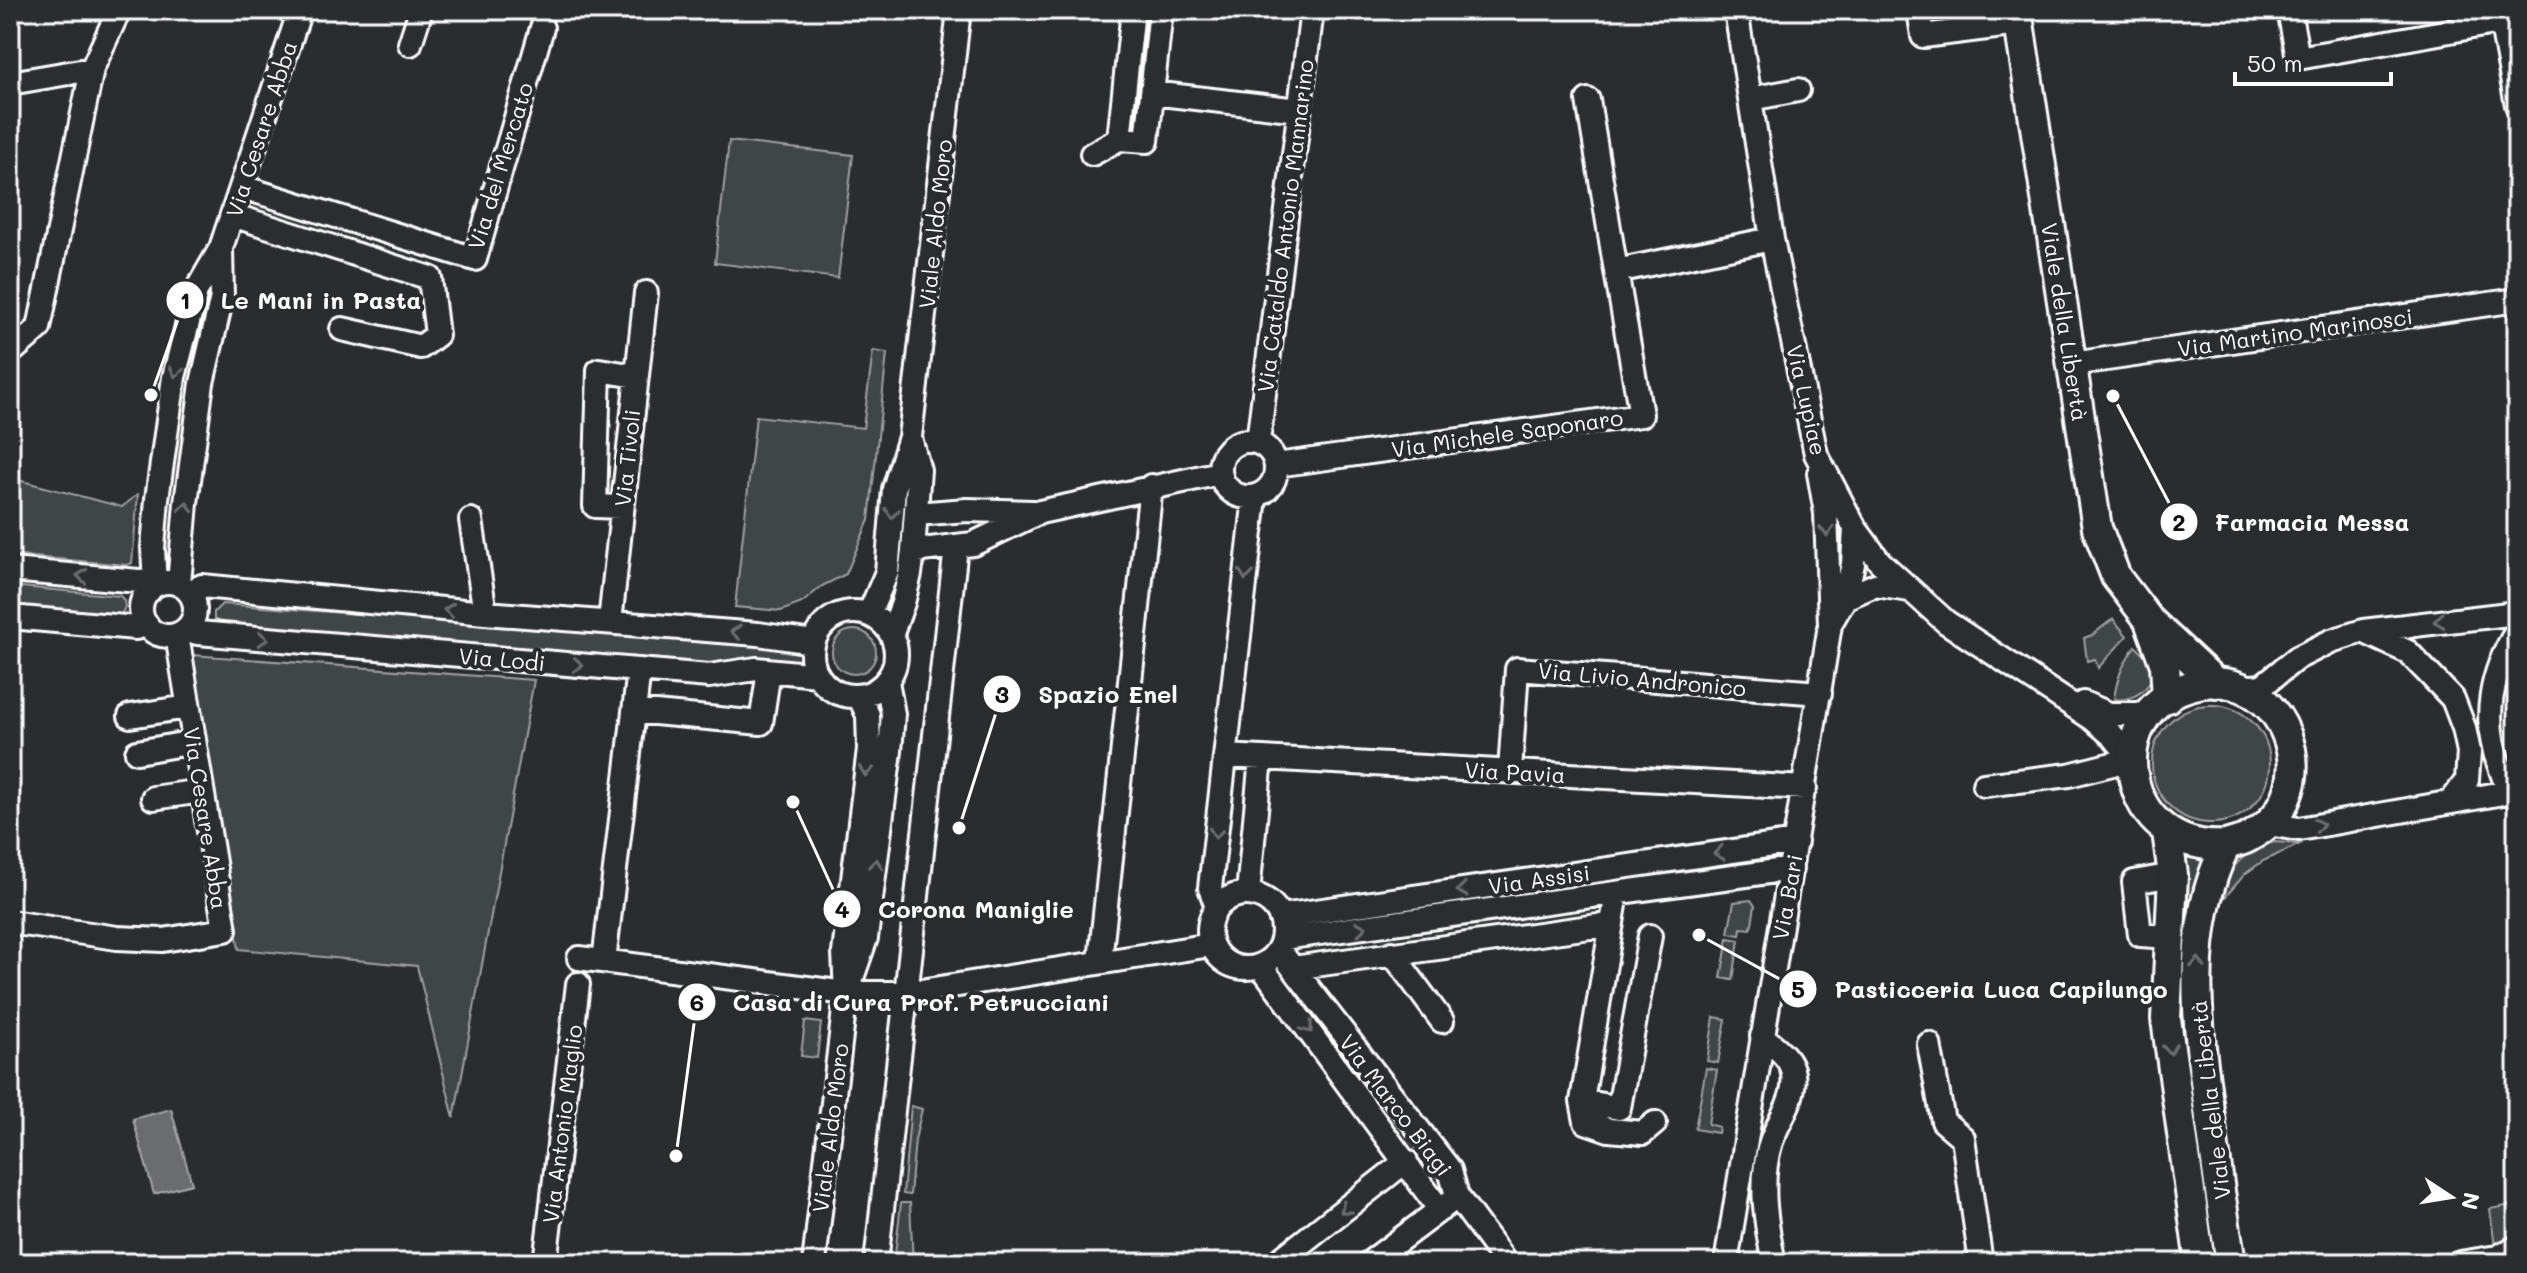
<svg xmlns="http://www.w3.org/2000/svg" width="2527" height="1273" font-family="Mali,sans-serif">
<rect width="100%" height="100%" fill="#2a2d2e"/>
<filter id="ink" filterUnits="userSpaceOnUse"><feTurbulence type="fractalNoise" baseFrequency=".0125" numOctaves="2"/><feDisplacementMap in="SourceGraphic" scale="16" xChannelSelector="R" yChannelSelector="G"/><feConvolveMatrix kernelMatrix="1 2 1 2 8 2 1 2 1" color-interpolation-filters="sRGB"/></filter>
<g filter="url(#ink)">
<path fill="#414445" stroke="#a0a2a2" stroke-width="2" d="M729,141L853,155L838,278L715,263Z
M873,351L887,353L869,520L846,574L822,586L802,603L781,611L735,607L756,416L863,428Z
M10,478L122,507L138,494L132,563L127,565L10,555Z
M10,586L120,596C127,602 126,610 119,616L10,607Z
M222,604L752,643L799,653L800,664C785,660 770,658 755,659C727,661 713,666 685,661L223,624L214,619V612Z
M2113,619L2127,636L2098,668L2095,659L2087,661L2084,638L2092,635Z
M832 652a22 22 0 1 1 44 0a22 22 0 1 1-44 0Z
M2135,646C2141,652 2150,658 2152,666C2156,688 2132,702 2114,699C2117,677 2123,664 2135,646Z
M192,655L534,680L454,1118L417,966L239,949Z
M2152 764a59 59 0 1 1 118 0a59 59 0 1 1-118 0Z
M2274,842L2300,844L2263,861L2245,874L2219,904C2228,868 2238,854 2274,842Z
M2187,856L2203,859L2190,901H2185Z
M1751,900L1755,906L1751,929L1741,928L1740,935L1728,933L1734,902Z
M1728,938L1739,940L1733,980L1721,978Z
M1714,1017L1726,1019L1718,1063L1707,1061Z
M805,1021L821,1023L817,1058L801,1056Z
M1706,1068L1717,1070L1708,1124L1719,1127L1718,1133L1695,1129Z
M911,1106L922,1109L915,1140L910,1195L903,1194Z
M901,1203H910L913,1263H894Z
M2517,1204V1263H2497L2490,1209Z"/>
<path fill="#6a6c6d" stroke="#a6a7a7" stroke-width="2" d="M171,1109L192,1184L154,1194L133,1119Z"/>
<g fill="none" stroke-linecap="round" stroke-linejoin="round">
<g stroke="#fff" stroke-width="28">
<path id="minor" d="M1133,10L1119,139L1147,141L1161,10
M1736,10L1772,239L1816,454L1855,528L1880,562L1946,622L2093,719L2113,736L2132,759L2069,775L1984,785
M1919,10L1923,36L2019,24
M2289,10L2298,58L2517,19
M2499,10L2517,105
M410,44L421,10
M10,83L92,69
M1152,93L1299,110
M1750,99L1798,90
M1588,100L1616,271
M1092,154L1119,139
M242,187L475,259L542,28
M232,215L430,278L437,335L421,347L342,329
M10,353L39,328L92,69L119,10
M2072,364L2517,300
M1220 469a28 28 0 1 1 56 0a28 28 0 1 1-56 0Z
M1258,442L1312,10
M1276,465L1641,415L1616,271L1772,239
M621,507L595,506L599,370L636,376
M916,514L967,510L1034,512
M471,520L485,613
M913,551L973,544L1040,512L1220,473
M10,570L139,581L149,591
M141 609a27 27 0 1 1 54 0a27 27 0 1 1-54 0Z
M179,584L186,503L202,383L222,297L221,249
M155,585L153,548L157,499L174,377L196,291L221,248L300,10
M189,592L202,586L485,613L758,634L813,642
M1845,598L1853,564L1855,528
M812 654a42 42 0 1 1 84 0a42 42 0 1 1-84 0Z
M869,614L887,572L894,489L910,437L959,10
M10,617L136,628L147,625
M610,622L646,293
M1830,624L1845,598L1875,585L1910,590
M186,630L198,633L709,676L756,669L818,675
M2363,631L2408,652L2453,699L2464,728L2469,752L2467,780L2451,802
M2517,631C2491,672 2481,720 2500,767C2504,779 2508,790 2517,799
M892,633L903,603L910,574L913,551L919,470L910,438
M2241,688L2262,686L2297,658L2331,641L2363,631L2517,613
M2083,703L2109,714H2149
M634,711L761,723L769,671
M130,716L188,707
M137,752L194,742
M1226,756L1805,788
M1510,771L1517,669L1820,693
M153,798L202,791
M2268,824L2299,829L2509,792
M1248,893L1261,758
M1617,893L1582,1101L1619,1108L1650,936
M1209 931a37 37 0 1 1 74 0a37 37 0 1 1-74 0Z
M1217,907L1210,888L1255,497
M1281,916L1796,842
M10,922L117,938L163,940L225,930L177,635
M2170,937L2140,935L2134,882L2173,875
M1283,938L1791,869
M1279,950L1450,1170L1457,1196L1506,1263
M1392,953L1442,1021
M579,958L846,993H908L1211,945
M604,961L639,670
M1100,961L1151,486
M1261,966L1440,1210
M1293,968L1612,924
M851,981L866,938L890,751L893,714L887,681
M1762,1036C1775,1047 1791,1057 1793,1074C1797,1099 1777,1121 1770,1145C1759,1183 1766,1225 1774,1263
M1929,1044L1943,1121L1963,1138L1981,1263
M1582,1101L1586,1122L1609,1130L1643,1133L1655,1123
M545,1263L578,984
M814,1263L846,993L844,953L869,749L868,715L859,696
M876,1263L956,547
M1276,1263L1406,1161
M1369,1263L1450,1202
M1726,1263L1830,625L1826,513L1819,473
M2460,1263L2497,1257L2517,1247"/>
</g>
<g stroke="#fff" stroke-width="34">
<path id="major" d="M2017,10L2097,528L2116,577L2149,620L2216,683
M2150,624L2165,665L2167,698
M2167,832L2173,875L2166,1019L2200,1263
M2226,845C2121,853 2097,713 2190,686C2282,659 2335,791 2249,837C2243,841 2234,842 2226,845C2184,930 2197,1026 2210,1117C2216,1165 2223,1214 2231,1263"/>
</g>
<use href="#minor" stroke="#2a2d2e" stroke-width="22"/>
<use href="#major" stroke="#2a2d2e" stroke-width="28"/>
</g>
<defs><path id="oneway-chevron" d="M-2-3.5L2.5 0L-2 3.5" fill="none" stroke-width="1.6" stroke-linecap="round" stroke-linejoin="round" transform="scale(2)"/></defs>
<g stroke="#6a6c6d">
<use href="#oneway-chevron" transform="translate(176 372) rotate(102)"/>
<use href="#oneway-chevron" transform="translate(186 507) rotate(-84)"/>
<use href="#oneway-chevron" transform="translate(892 513) rotate(95)"/>
<use href="#oneway-chevron" transform="translate(1827 531) rotate(87)"/>
<use href="#oneway-chevron" transform="translate(1246 575) rotate(97)"/>
<use href="#oneway-chevron" transform="translate(82 576) rotate(-175)"/>
<use href="#oneway-chevron" transform="translate(449 610) rotate(-175)"/>
<use href="#oneway-chevron" transform="translate(2439 621) rotate(173)"/>
<use href="#oneway-chevron" transform="translate(736 632) rotate(-175)"/>
<use href="#oneway-chevron" transform="translate(263 639) rotate(5)"/>
<use href="#oneway-chevron" transform="translate(578 665) rotate(5)"/>
<use href="#oneway-chevron" transform="translate(866 771) rotate(97)"/>
<use href="#oneway-chevron" transform="translate(2319 825) rotate(-11)"/>
<use href="#oneway-chevron" transform="translate(1216 833) rotate(97)"/>
<use href="#oneway-chevron" transform="translate(1719 853) rotate(172)"/>
<use href="#oneway-chevron" transform="translate(876 864) rotate(-83)"/>
<use href="#oneway-chevron" transform="translate(1462 890) rotate(172)"/>
<use href="#oneway-chevron" transform="translate(1361 928) rotate(-8)"/>
<use href="#oneway-chevron" transform="translate(2198 963) rotate(-87)"/>
<use href="#oneway-chevron" transform="translate(1308 1028) rotate(53)"/>
<use href="#oneway-chevron" transform="translate(2170 1049) rotate(82)"/>
<use href="#oneway-chevron" transform="translate(1345 1209) rotate(142)"/>
</g>
</g>
<g text-anchor="middle" dominant-baseline="central" stroke-width="8" stroke-linejoin="round" paint-order="stroke">
<g font-size="22" fill="#fff" stroke="#2a2d2e">
<text transform="translate(261 129) rotate(-72)">Via Cesare Abba</text>
<text transform="translate(500 166) rotate(-73)">Via del Mercato</text>
<text transform="translate(935 224) rotate(-84)">Viale Aldo Moro</text>
<text transform="translate(1285 226) rotate(-83)">Via Cataldo Antonio Mannarino</text>
<text transform="translate(2065 322) rotate(81)">Viale della Libertà</text>
<text transform="translate(2295 332) rotate(-8)">Via Martino Marinosci</text>
<text transform="translate(1807 400) rotate(77)">Via Lupiae</text>
<text transform="translate(1507 433) rotate(-8)">Via Michele Saponaro</text>
<text transform="translate(627 458) rotate(-84)">Via Tivoli</text>
<text transform="translate(502 659) rotate(5)">Via Lodi</text>
<text transform="translate(1642 679) rotate(5)">Via Livio Andronico</text>
<text transform="translate(1515 772) rotate(3)">Via Pavia</text>
<text transform="translate(206 818) rotate(81)">Via Cesare Abba</text>
<text transform="translate(1539 879) rotate(-8)">Via Assisi</text>
<text transform="translate(1787 897) rotate(-80)">Via Bari</text>
<text transform="translate(2210 1100) rotate(-97)">Viale della Libertà</text>
<text transform="translate(1396 1105) rotate(53)">Via Marco Biagi</text>
<text transform="translate(562 1124) rotate(-83)">Via Antonio Maglio</text>
<text transform="translate(830 1128) rotate(-83)">Viale Aldo Moro</text>
</g>
</g>
<path fill="none" stroke="#fff" stroke-width="3" d="M151 395L185 300M2113 396L2179 522M959 828L1002 694M793 802L842 909M1699 935L1798 989M676 1156L697 1002"/>
<g fill="#fff" stroke="#2a2d2e" stroke-width="3">
<circle cx="151" cy="395" r="8"/>
<circle cx="2113" cy="396" r="8"/>
<circle cx="959" cy="828" r="8"/>
<circle cx="793" cy="802" r="8"/>
<circle cx="1699" cy="935" r="8"/>
<circle cx="676" cy="1156" r="8"/>
<circle cx="185" cy="300" r="20"/>
<circle cx="2179" cy="522" r="20"/>
<circle cx="1002" cy="694" r="20"/>
<circle cx="842" cy="909" r="20"/>
<circle cx="1798" cy="989" r="20"/>
<circle cx="697" cy="1002" r="20"/>
</g>
<g font-size="24" text-anchor="middle" font-weight="bold" fill="#111">
<text x="185" y="309">1</text>
<text x="2179" y="531">2</text>
<text x="1002" y="703">3</text>
<text x="842" y="918">4</text>
<text x="1798" y="998">5</text>
<text x="697" y="1011">6</text>
</g>
<g font-size="24" text-anchor="middle" font-weight="bold" fill="#fff" stroke="#2a2d2e" stroke-width="8" stroke-linejoin="round" paint-order="stroke">
<text x="321" y="309">Le Mani in Pasta</text>
<text x="2312" y="531">Farmacia Messa</text>
<text x="1108" y="703">Spazio Enel</text>
<text x="976" y="918">Corona Maniglie</text>
<text x="2001" y="998">Pasticceria Luca Capilungo</text>
<text x="921" y="1011">Casa di Cura Prof. Petrucciani</text>
</g>
<rect width="2527" height="1273" fill="none" stroke="#2a2d2e" stroke-width="40"/>
<rect x="20" y="20" width="2487" height="1233" fill="none" stroke="#fff" stroke-width="3" filter="url(#ink)"/>
<g transform="translate(2451 1197) rotate(102)" stroke="#2a2d2e" stroke-width="6" paint-order="stroke">
<path d="M0-6L14 30L0 20L-14 30Z" fill="#ffffff"/>
<text y="-12" font-size="22" font-weight="bold" text-anchor="middle" fill="#ffffff">N</text>
</g>
<path d="M2235 72v12h156v-12" fill="none" stroke="#ffffff" stroke-width="4"/>
<text x="2247" y="72" font-size="24" fill="#ffffff" stroke="#2a2d2e" stroke-width="6" paint-order="stroke">50 m</text>
</svg>
